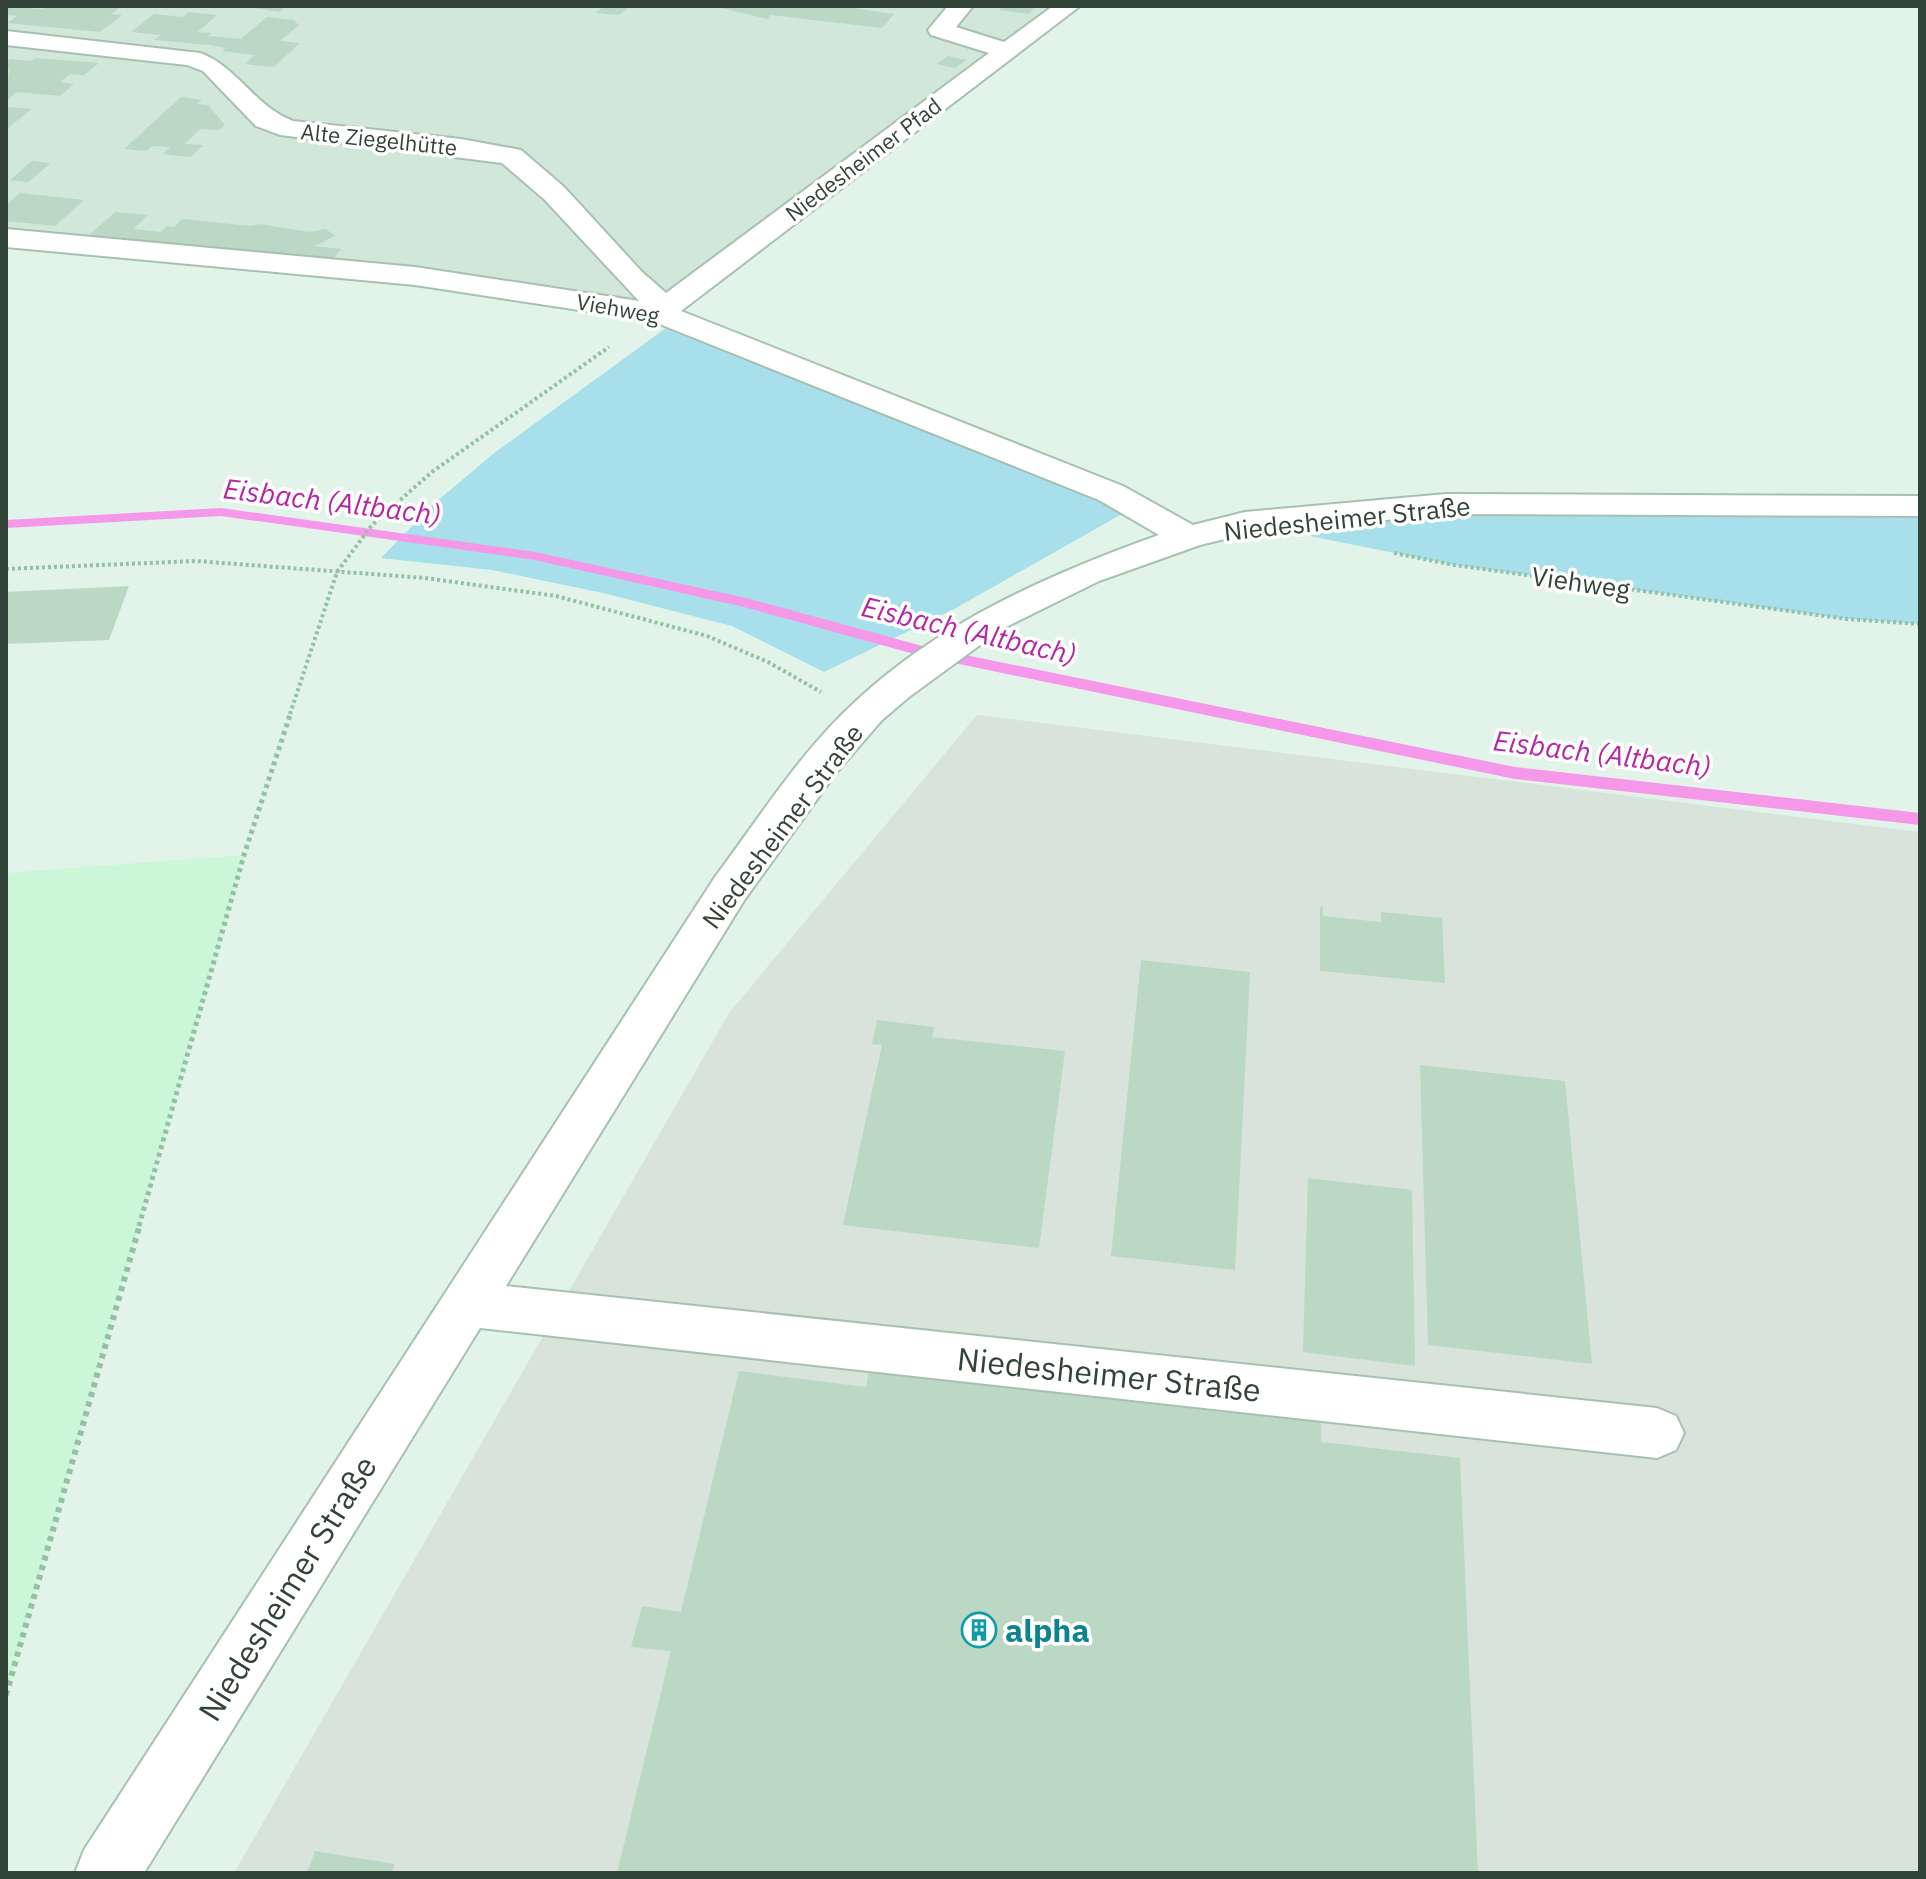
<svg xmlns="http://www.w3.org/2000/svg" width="1926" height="1879" font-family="'IBM Plex Sans',sans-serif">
<rect width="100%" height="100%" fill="#e2f3e9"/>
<path fill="#d0e7d9" d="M6,6H1068L665,308L6,234Z"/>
<path fill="#cbf7d8" d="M244,855L6,1695V873Z"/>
<path fill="#d8e4db" d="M977,715L1920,832V1873H234L729,1013Z"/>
<path fill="#a7dfeb" d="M677,320L1136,506L956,608L824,672L732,626L603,593L492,570L381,558L436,502L493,454Z
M1446,504L1920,506V624L1847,619L1454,565L1245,523Z"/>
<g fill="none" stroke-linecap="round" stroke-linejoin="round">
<path fill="#f598e9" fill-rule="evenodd" d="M221,508L535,552L746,598L926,647L1515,767L1920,813V825L1515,779L925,657L744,607L535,560L221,516L6,528V520Z"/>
</g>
<path fill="#bad8c4" d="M6,6L42,9L47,6H122L111,14L122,15L100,32L7,23L17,16L6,15Z
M241,6H286L279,12Z
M604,6H630L619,15L595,13Z
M714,6H861L858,9L894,14L882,28L771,15L767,19Z
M1003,6H1036L1029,14L1000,10Z
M189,12L217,15L197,32L212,33L208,36L241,39L267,17L293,20L299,25L280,41L300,43L274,67L245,64L255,55L222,51L226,48L210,45L154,40L161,35L131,32L154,14L183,17Z
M948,56L966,60L955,68L937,64Z
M35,58L99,63L84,75L70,74L60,82L74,84L60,96L17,92L6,101L9,71L6,62L10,59L31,61Z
M181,97L202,100L197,104L208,105L225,125L219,130L200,129L185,144L203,145L191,157L163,154L170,147L152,146L146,151L124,149Z
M6,107L31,109L6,130Z
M32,161L51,163L28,182L10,180Z
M20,193L84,200L55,226L6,221V205Z
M115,212L148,215L133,229L161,232L167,226L174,227L182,219L251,226L259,224L309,232L326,229L335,236L314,246L341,249L329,264L86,238Z
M129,586L109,640L6,644V592Z
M1320,906L1323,907V916L1381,922V912L1442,918L1445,983L1320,971Z
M1141,960L1250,972L1235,1270L1111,1256Z
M877,1020L934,1027L932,1037L1065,1051L1039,1248L843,1225L882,1045L872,1044Z
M1420,1065L1565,1081L1592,1364L1428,1345Z
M1308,1178L1412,1190L1415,1366L1303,1352Z
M872,1354L1321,1406V1442L1460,1458L1478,1873H617L671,1651L631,1647L642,1606L681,1612L739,1371L866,1387Z
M315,1851L395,1864L392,1873H307Z"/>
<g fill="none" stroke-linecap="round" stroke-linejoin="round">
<g stroke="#a7c1b1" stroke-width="4">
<path id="minor" d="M948,6H973L956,27L1004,42L1053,6H1080L681,311L1123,486L1193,525L1245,512L1446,494L1920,496V516L1446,514L1245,534L1200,545L1099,581L1002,629L909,697L882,720L836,773L745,899L506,1286L1657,1408L1676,1416L1684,1433L1676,1450L1657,1458L480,1328L144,1873H75L84,1850L715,877C759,818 801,751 856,701C942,621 1050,574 1159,535L1099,500L652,321L415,285L6,247V229L415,267L639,301L544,199L502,163L280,135L256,126L203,71L187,65L6,45V31L200,53C238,67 255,107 293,121L461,139L521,150L564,187L642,272L666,293L989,53L931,35L928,30Z"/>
</g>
<path stroke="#94c1a5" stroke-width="4" stroke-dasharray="3 3" stroke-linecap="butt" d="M1394,553L1454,565L1847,619L1920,624
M6,569L196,561L425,578L556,596L707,636L768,662L821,692
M290,714L337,572L372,525L432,472L609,347"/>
<path stroke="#94c1a5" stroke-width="5" stroke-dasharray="4 4" stroke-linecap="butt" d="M139,1226L244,855L291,712"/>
<path stroke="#94c1a5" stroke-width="6" stroke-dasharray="5 5" stroke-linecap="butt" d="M6,1695L140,1224"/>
<use href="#minor" fill="#fff" fill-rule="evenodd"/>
</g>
<defs>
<g id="building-ring" transform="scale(1.8)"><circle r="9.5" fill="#fff" stroke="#0f9aa8" stroke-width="1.5"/><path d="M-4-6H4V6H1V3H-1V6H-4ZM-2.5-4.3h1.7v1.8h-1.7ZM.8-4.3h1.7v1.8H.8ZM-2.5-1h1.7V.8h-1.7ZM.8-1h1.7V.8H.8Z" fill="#0f9aa8"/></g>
</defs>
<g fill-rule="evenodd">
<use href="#building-ring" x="979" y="1630"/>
</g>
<g text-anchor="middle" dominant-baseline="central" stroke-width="7" stroke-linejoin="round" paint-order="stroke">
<g font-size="22" fill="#324438" stroke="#fff">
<text transform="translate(379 139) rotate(6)">Alte Ziegelhütte</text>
<text transform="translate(863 159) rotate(-37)">Niedesheimer Pfad</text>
<text transform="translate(618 308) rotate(10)">Viehweg</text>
</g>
<g font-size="26" fill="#324438" stroke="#fff">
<text transform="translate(1347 518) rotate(-6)">Niedesheimer Straße</text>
<text transform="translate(1581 582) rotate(8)">Viehweg</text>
<text transform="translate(782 826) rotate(-53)">Niedesheimer Straße</text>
</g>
<g font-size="28" font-style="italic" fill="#b724a1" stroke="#fff">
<text transform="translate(332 501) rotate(7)">Eisbach (Altbach)</text>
<text transform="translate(969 630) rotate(13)">Eisbach (Altbach)</text>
<text transform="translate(1602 753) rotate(7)">Eisbach (Altbach)</text>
</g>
<g font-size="32" fill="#324438" stroke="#fff">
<text transform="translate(1109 1374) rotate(6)">Niedesheimer Straße</text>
<text transform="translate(287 1588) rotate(-58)">Niedesheimer Straße</text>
</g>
<g font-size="32" font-weight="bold" fill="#0d838f" stroke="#fff" text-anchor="start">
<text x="1005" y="1630">alpha</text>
</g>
</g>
<rect width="1926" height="1879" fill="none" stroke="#324438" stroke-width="16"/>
</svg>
